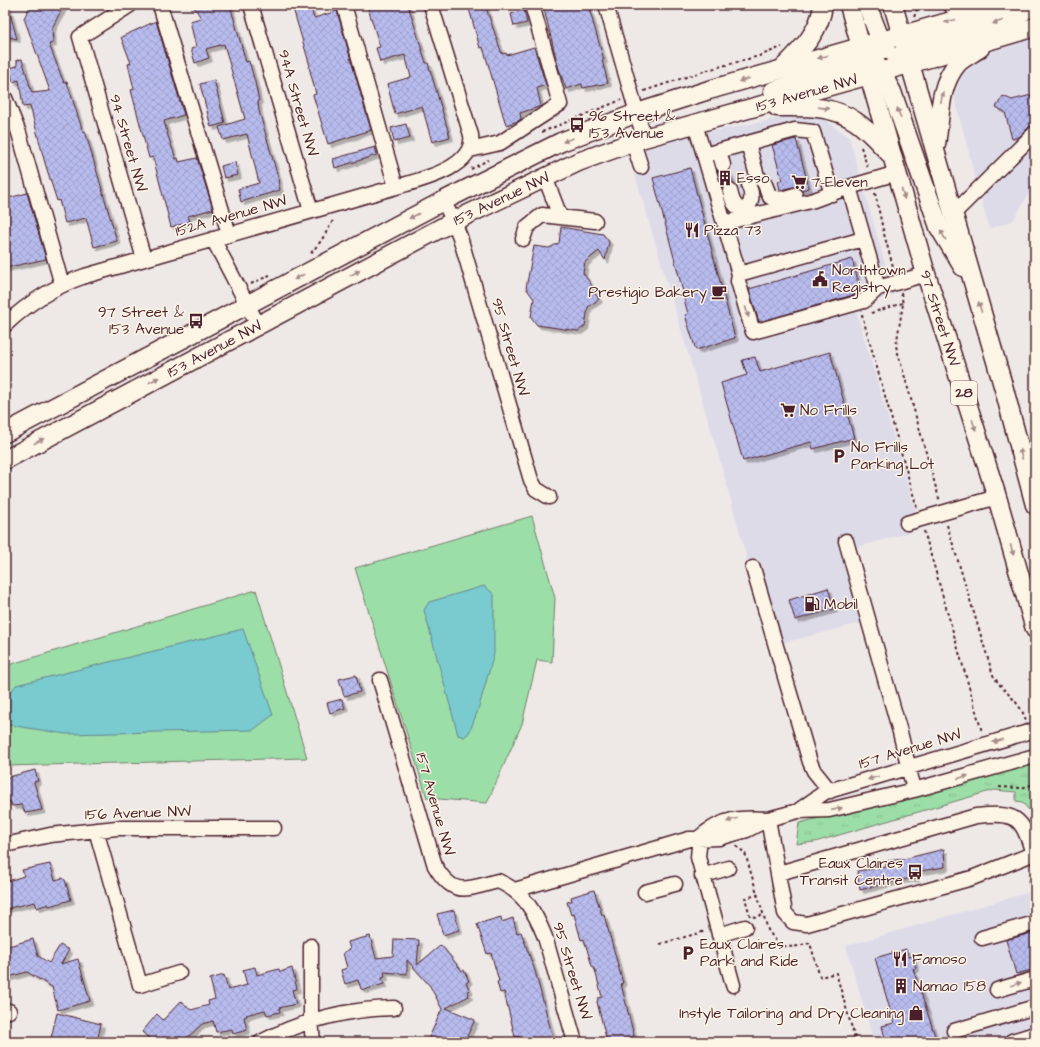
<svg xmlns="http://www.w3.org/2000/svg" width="1040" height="1047" font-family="'Architects Daughter',sans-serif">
<defs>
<pattern id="grass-tufts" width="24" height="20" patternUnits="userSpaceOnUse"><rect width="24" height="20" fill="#9cdea8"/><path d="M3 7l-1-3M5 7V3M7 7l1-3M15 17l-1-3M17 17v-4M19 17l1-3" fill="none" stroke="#88be91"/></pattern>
<pattern id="building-cross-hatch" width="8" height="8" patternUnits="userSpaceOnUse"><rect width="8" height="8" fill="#b7bbed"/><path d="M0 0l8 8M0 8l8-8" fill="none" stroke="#9fa0cb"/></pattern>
<filter id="shadow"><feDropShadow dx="3.5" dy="3.5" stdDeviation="0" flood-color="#0004"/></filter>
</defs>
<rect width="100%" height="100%" fill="#eee9e7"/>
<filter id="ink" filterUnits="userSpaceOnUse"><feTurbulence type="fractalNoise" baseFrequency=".025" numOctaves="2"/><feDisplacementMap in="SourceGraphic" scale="8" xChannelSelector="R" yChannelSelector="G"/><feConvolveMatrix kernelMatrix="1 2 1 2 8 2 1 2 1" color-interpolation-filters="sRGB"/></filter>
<g filter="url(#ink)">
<path fill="#dedbe9" d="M1035,38V183L1013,221L989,229L954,97L961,76L978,60L995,50Z
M791,116L822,118L849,137L894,295L855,307L921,529L841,552L861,623L771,646L720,461L627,148Z
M1030,892L1035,911V1042H874L846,946Z"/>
<path fill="url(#grass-tufts)" stroke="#737e6a" d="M1030,765L1035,766V817L1022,802L1016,801V792L994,790L815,842L796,844L799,823L885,802L908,799Z
M1035,877V895L1030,889L1028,881Z"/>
<path fill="#9cdea8" stroke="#737e6a" d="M532,516L555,598L552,662L537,660L522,724L487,803L427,798L355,568Z
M256,590L307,758L5,766V666Z"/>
<path fill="#79cbcf" stroke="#66868d" d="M484,586L494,594V654L478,710L469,733L464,737L458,735L424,610L429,602Z
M243,629L273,715L253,730L66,734L9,725L5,721V700L16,685Z"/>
<path fill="url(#building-cross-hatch)" stroke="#4a1f2b" filter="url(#shadow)" d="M31,5H64L52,28L53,43L49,44L64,83L67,82L83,132L85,131L117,241L94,247L86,218L65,223L59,200L57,201L45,163L30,106L23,107L19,80L13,82L9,68L17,66V60L22,59L32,93L50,91L24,18Z
M193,5H230L246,62L249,61L255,82L259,101L258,102L259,111L279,181H278L280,190L241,202L238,189L259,183L247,134L223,140L219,127L245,119L224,44L206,49L209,58L195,63L191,49L196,47L190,21L201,18Z
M292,5H307L308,10L311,9L314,18L337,11L371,130L328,144L313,95L316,94L309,67L310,66Z
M367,5H408L426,63H428L450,137L432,142L422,106L395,114L387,84L411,77L405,55L380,62L376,48L380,47Z
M468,5H485L502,54L506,53L507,55L534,47L546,85L537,88L541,106L520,113L521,119L518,121L506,125L483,47L480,48Z
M543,5H588L604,60H602L608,83L583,88L582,84L566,89L558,66Z
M5,6H8L17,39L5,36Z
M524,10L527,23L514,26L511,14Z
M156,21L184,115L164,121L168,136L176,159L178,158L179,162L197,158L213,209L188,216L190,222L171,227L153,157L149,158L145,143L131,90L134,89L128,64L131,63L121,37Z
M214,80L225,123L211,127L200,84Z
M1035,94V125L1029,127L1019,137L1012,139L1005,112L996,107L1003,96L1012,100Z
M406,124L410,138L394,142L391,128Z
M796,139L809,188L801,190L793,187L780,190L778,181L782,180L772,145Z
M375,147L377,155L335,168L333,159Z
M235,162L238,175L224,178L221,166Z
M690,168L735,338L696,350L685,315L688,314L684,299H685L653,178Z
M729,171L733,183H728L722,187L718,172L725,173Z
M27,193L46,259L5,268V199Z
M561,227L603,234L609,242L605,260L599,251L585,262L583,273L593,287L591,288L599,299L588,307L585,326L578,331L537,325L531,317L534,299L526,288L534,246L549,248L559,243Z
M852,259L861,292L860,293L759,322L749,289Z
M830,352L854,438L813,449L811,442L743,461L721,383L747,375L742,360L755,357L760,372Z
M828,588L834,609L795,620L789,600Z
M356,675L360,692L344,696L339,679Z
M342,699L345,708L330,713L327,703Z
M35,770L38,781L34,782L42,810L25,813L22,805L12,806L10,801L5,803V778Z
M944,849L945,867L914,872L916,878L900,880L860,890L857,871L886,867V861L904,859Z
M50,864L55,880L63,878L65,880L71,900L49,906L48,904L37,908L35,902L5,909V882L24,876L22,870Z
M594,890L602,915H604L623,983L621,984L634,1036L628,1038L629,1042H607L597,1002L598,998L602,997L595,970L592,966L584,939L581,940L574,914L571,915L567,902L572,901L571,897Z
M454,910L459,930L443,935L437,914Z
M501,917L502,922L513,918L517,933L521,932L535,971L554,1042H522L520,1036L515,1037L504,992L500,993L497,982L499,981L491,953L487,954L477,924Z
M1035,932V969L1016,974L1006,940Z
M370,936L376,958L393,956L394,939L419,940L417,965L441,945L462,971L464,970L469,981L466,983L470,990L467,991L469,996L446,1008L475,1020L464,1042H427L442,1009L430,986L407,960V974L384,972L385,977L382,978L384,984L364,990L361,989L358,980L345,984L341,970L347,968L343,953L350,949L348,942Z
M33,939L38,956L49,963L60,945L69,950L61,964L78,959L90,1001L58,1010L52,987L27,972L5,978V947Z
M906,949L909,957L912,956L916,968L913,969L937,1042H886L882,1026L894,1023L875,958Z
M255,967L257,975L279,969L280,972L292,968L297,989L292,990L296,1004L279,1008L280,1012L267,1015L265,1010L246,1015L247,1016L244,1017L247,1030L233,1034L232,1029L216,1032L213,1021L202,1024L183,1042H153L142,1032L157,1014L163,1020L181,1001L191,1010L209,1005L208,1001L215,999L210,979L224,975L228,990L247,985L243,970Z
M57,1013L101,1024L97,1042H50Z"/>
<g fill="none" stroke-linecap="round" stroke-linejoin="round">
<path stroke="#cdc1c1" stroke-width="14" stroke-dasharray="14 7" stroke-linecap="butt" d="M723,165L730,191"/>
<g stroke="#4a1f2b" stroke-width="17">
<path id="minor" d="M130,5L80,37L144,259
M160,5L229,234
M251,5L311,211
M344,5L396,187
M606,5L644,138
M5,98L19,133L62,285
M695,124L739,274L863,239
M633,142L641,167
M748,143L757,176L764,182L770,197L781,199L795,195
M470,150L500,143L560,104L532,5
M719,151L723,165
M704,155L795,130L813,132L832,194
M545,177L560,216
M849,187L878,288L926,274
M730,191C731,195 732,200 734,203C743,217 757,203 749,187
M443,201L454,221L460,237L531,480L536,489L549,497
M953,214L1035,133
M724,223L814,200L849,187L897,173
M213,239L258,325
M523,239L527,227L542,215L595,221
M739,274L738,281L753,332L864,301L878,288
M5,325C28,303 55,286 85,276L396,187C420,180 476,168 471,135L431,5
M907,523L997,497
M846,541L900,732L914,790
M753,568L810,762L814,771L830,791
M380,680L435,866C454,898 466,889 498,881C524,892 535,912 545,937L575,1042
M798,811L825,792L1035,730
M768,819L785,913L793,922L807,924L972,878L1035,853
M96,830L140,985L179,973
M700,837L698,857L733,985
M700,837C723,818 740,817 768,819
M5,845L50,835L117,828H274
M779,873L976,816C1016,812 1022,816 1033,854
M702,876L728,868
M515,890L689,839L719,838L747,830L768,819L798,811L829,810L914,790L1035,756
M645,892L675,884
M719,935L745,927
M982,938L1035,923
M311,946V1020L313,1042
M997,990L1035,979
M5,1012L9,1011
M954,1031L1035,1007
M1012,1041L1035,1034
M261,1042C303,1020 347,1009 394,1008"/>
</g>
<g stroke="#4a1f2b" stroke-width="21">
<g id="major">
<path id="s1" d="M849,5L926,274L997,497L1035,629"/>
<path d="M867,5L881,41L886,50"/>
<path d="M893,5L1004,389L1035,505"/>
<path d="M953,5L981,10"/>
<path d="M896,57L924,45L1018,15L1033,5"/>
<path d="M875,62L892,92L939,227L963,267"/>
<path d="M783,68C801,50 820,32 823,5"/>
<path d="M773,91L845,66L874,52"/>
<path d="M777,107C805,107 832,105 855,121C869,130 880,144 891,155"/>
<path d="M936,144C941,117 938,87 957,64C962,58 973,53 980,48"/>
<path d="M5,433L443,201L561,142L637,113L709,90L1008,5"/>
<path id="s2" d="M5,460L454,221L578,162L644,138L909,64L1035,27"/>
</g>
</g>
<path stroke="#4a1f2b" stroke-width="2" stroke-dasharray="3 3" stroke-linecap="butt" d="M914,17L919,5
M644,91L704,71L759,56L782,47
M542,132L621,100
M861,147L868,169
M471,169L488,160
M875,193L884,234L894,270
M311,253L321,241L334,219
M251,284L272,274
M901,293L903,304L896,346L940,502
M871,313L903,303
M863,315H862L917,508
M947,525L993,675C1003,693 1018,698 1026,720
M924,531L982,732
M999,787L1021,788L1035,784
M736,846L745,853L768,930C781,950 788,949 810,943L820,977L836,973L856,1042
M750,916L745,898L758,895
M753,917L764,915
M660,944L706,931"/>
<use href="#minor" stroke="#fcf5e5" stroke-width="14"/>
<use href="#major" stroke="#fcf5e5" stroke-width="18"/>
</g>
<defs><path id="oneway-solid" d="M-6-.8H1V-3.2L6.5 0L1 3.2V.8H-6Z"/></defs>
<g fill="#a38a88">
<use href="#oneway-solid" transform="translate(950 21) rotate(165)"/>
<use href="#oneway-solid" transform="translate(998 22) rotate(162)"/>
<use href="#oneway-solid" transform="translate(823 57) rotate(164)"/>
<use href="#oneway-solid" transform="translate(744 80) rotate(164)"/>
<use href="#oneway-solid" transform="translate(942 97) rotate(-77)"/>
<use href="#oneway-solid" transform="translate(824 108) rotate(8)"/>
<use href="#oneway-solid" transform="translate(899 113) rotate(-109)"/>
<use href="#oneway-solid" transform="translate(568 140) rotate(158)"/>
<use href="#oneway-solid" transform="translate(903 194) rotate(74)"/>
<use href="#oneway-solid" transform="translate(414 216) rotate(152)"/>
<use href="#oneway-solid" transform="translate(943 235) rotate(-119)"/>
<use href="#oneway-solid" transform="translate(355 273) rotate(-28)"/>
<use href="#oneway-solid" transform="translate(299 277) rotate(152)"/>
<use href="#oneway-solid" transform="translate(980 307) rotate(-106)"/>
<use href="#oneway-solid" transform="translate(747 312) rotate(74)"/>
<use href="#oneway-solid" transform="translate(154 380) rotate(-28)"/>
<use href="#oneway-solid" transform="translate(974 425) rotate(72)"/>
<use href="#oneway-solid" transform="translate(39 441) rotate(-28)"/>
<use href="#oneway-solid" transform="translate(1021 454) rotate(-105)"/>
<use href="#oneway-solid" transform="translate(1012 550) rotate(74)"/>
<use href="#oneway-solid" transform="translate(998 741) rotate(164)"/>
<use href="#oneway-solid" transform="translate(963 777) rotate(-16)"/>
<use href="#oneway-solid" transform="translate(873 778) rotate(163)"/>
<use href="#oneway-solid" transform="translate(837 809) rotate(-13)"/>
<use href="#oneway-solid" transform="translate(732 820) rotate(163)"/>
<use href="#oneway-solid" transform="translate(1016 984) rotate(-17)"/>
</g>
</g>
<defs>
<g id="bus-bare" transform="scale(1.2)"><path d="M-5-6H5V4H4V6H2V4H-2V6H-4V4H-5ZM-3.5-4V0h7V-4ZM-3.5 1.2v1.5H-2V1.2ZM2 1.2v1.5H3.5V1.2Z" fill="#4a1f2b" stroke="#fcf5e5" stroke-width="2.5" paint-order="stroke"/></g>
<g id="building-bare" transform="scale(1.2)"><path d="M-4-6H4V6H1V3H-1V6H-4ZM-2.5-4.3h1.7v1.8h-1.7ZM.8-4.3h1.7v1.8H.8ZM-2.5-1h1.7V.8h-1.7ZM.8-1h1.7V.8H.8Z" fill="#4a1f2b" stroke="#fcf5e5" stroke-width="2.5" paint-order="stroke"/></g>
<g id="supermarket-bare" transform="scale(1.2)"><path d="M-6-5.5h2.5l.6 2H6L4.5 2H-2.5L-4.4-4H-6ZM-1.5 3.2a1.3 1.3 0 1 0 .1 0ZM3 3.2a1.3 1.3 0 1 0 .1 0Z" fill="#4a1f2b" stroke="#fcf5e5" stroke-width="2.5" paint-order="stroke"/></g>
<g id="restaurant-bare" transform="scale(1.2)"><path d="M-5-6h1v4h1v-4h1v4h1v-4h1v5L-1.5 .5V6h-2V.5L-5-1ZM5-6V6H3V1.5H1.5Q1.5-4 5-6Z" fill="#4a1f2b" stroke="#fcf5e5" stroke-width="2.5" paint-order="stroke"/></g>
<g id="civic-bare" transform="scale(1.2)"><path d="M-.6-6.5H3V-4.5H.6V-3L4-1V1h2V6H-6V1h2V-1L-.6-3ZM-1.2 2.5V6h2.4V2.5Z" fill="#4a1f2b" stroke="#fcf5e5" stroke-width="2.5" paint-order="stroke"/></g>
<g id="cafe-bare" transform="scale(1.2)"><path d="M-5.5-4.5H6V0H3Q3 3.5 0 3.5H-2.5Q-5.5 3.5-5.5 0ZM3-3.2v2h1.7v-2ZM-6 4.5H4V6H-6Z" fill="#4a1f2b" stroke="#fcf5e5" stroke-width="2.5" paint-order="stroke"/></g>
<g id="parking-bare" transform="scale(1.2)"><path d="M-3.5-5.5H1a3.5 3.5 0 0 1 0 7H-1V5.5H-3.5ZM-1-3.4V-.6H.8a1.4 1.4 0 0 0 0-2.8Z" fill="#4a1f2b" stroke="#fcf5e5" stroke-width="2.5" paint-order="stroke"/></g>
<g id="fuel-bare" transform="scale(1.2)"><path d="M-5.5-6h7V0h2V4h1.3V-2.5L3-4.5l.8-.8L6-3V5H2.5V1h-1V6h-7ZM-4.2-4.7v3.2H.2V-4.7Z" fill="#4a1f2b" stroke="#fcf5e5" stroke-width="2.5" paint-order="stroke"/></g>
<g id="shop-bare" transform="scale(1.2)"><path d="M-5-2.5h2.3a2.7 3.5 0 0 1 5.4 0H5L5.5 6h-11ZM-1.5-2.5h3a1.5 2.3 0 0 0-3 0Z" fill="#4a1f2b" stroke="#fcf5e5" stroke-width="2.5" paint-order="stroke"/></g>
</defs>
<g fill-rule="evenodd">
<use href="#bus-bare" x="577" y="125"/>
<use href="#building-bare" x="725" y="178"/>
<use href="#supermarket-bare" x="799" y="182"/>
<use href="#restaurant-bare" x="692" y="230"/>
<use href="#civic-bare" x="820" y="279"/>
<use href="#cafe-bare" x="719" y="292"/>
<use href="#bus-bare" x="196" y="321"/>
<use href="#supermarket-bare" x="788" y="410"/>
<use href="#parking-bare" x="839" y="456"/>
<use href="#fuel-bare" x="812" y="604"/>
<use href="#bus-bare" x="915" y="872"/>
<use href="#parking-bare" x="688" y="953"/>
<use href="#restaurant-bare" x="900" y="959"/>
<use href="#building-bare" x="901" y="986"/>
<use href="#shop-bare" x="916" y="1013"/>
</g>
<g text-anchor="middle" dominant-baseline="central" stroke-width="3" stroke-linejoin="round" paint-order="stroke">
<rect fill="#fcf5e5" stroke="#7f5f63" stroke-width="1" x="951" y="381" width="26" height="24" rx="3"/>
<g font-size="14" font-weight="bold" fill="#4a1f2b">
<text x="964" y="393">28</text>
</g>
<g font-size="15" fill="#4a1f2b" stroke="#fcf5e5">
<text stroke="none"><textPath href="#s2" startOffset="885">153 Avenue NW</textPath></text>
<text transform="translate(298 103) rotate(74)">94A Street NW</text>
<text transform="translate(128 143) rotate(74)">94 Street NW</text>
<text stroke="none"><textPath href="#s2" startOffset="561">153 Avenue NW</textPath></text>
<text transform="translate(231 216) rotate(-16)">152A Avenue NW</text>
<text stroke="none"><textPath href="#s1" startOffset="326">97 Street NW</textPath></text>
<text transform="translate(510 347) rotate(74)">95 Street NW</text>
<text stroke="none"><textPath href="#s2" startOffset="237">153 Avenue NW</textPath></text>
<text transform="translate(910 749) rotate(-17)">157 Avenue NW</text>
<text transform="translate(435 804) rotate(74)">157 Avenue NW</text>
<text transform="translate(138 813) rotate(-2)">156 Avenue NW</text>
<text transform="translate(572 971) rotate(73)">95 Street NW</text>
</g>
<g font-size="15" fill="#4a1f2b" stroke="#fcf5e5" text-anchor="start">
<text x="589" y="116">96 Street &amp;<tspan x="589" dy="17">153 Avenue</tspan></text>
<text x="737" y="178">Esso</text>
<text x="811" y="182">7-Eleven</text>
<text x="704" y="230">Pizza 73</text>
<text x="832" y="270">Northtown<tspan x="832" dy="17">Registry</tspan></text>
<text x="707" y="292" text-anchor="end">Prestigio Bakery</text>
<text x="184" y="312" text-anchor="end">97 Street &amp;<tspan x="184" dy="17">153 Avenue</tspan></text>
<text x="800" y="410">No Frills</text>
<text x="851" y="447">No Frills<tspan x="851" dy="17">Parking Lot</tspan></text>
<text x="824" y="604">Mobil</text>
<text x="903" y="863" text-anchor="end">Eaux Claires<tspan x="903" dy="17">Transit Centre</tspan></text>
<text x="700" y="944">Eaux Claires<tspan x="700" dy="17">Park and Ride</tspan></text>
<text x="912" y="959">Famoso</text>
<text x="913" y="986">Namao 158</text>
<text x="904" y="1013" text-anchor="end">Instyle Tailoring and Dry Cleaning</text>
</g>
</g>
<rect width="1040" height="1047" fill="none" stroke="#fcf5e5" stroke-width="20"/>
<rect x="10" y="10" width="1020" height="1027" fill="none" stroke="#4a1f2b" stroke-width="1.5" filter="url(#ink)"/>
</svg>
